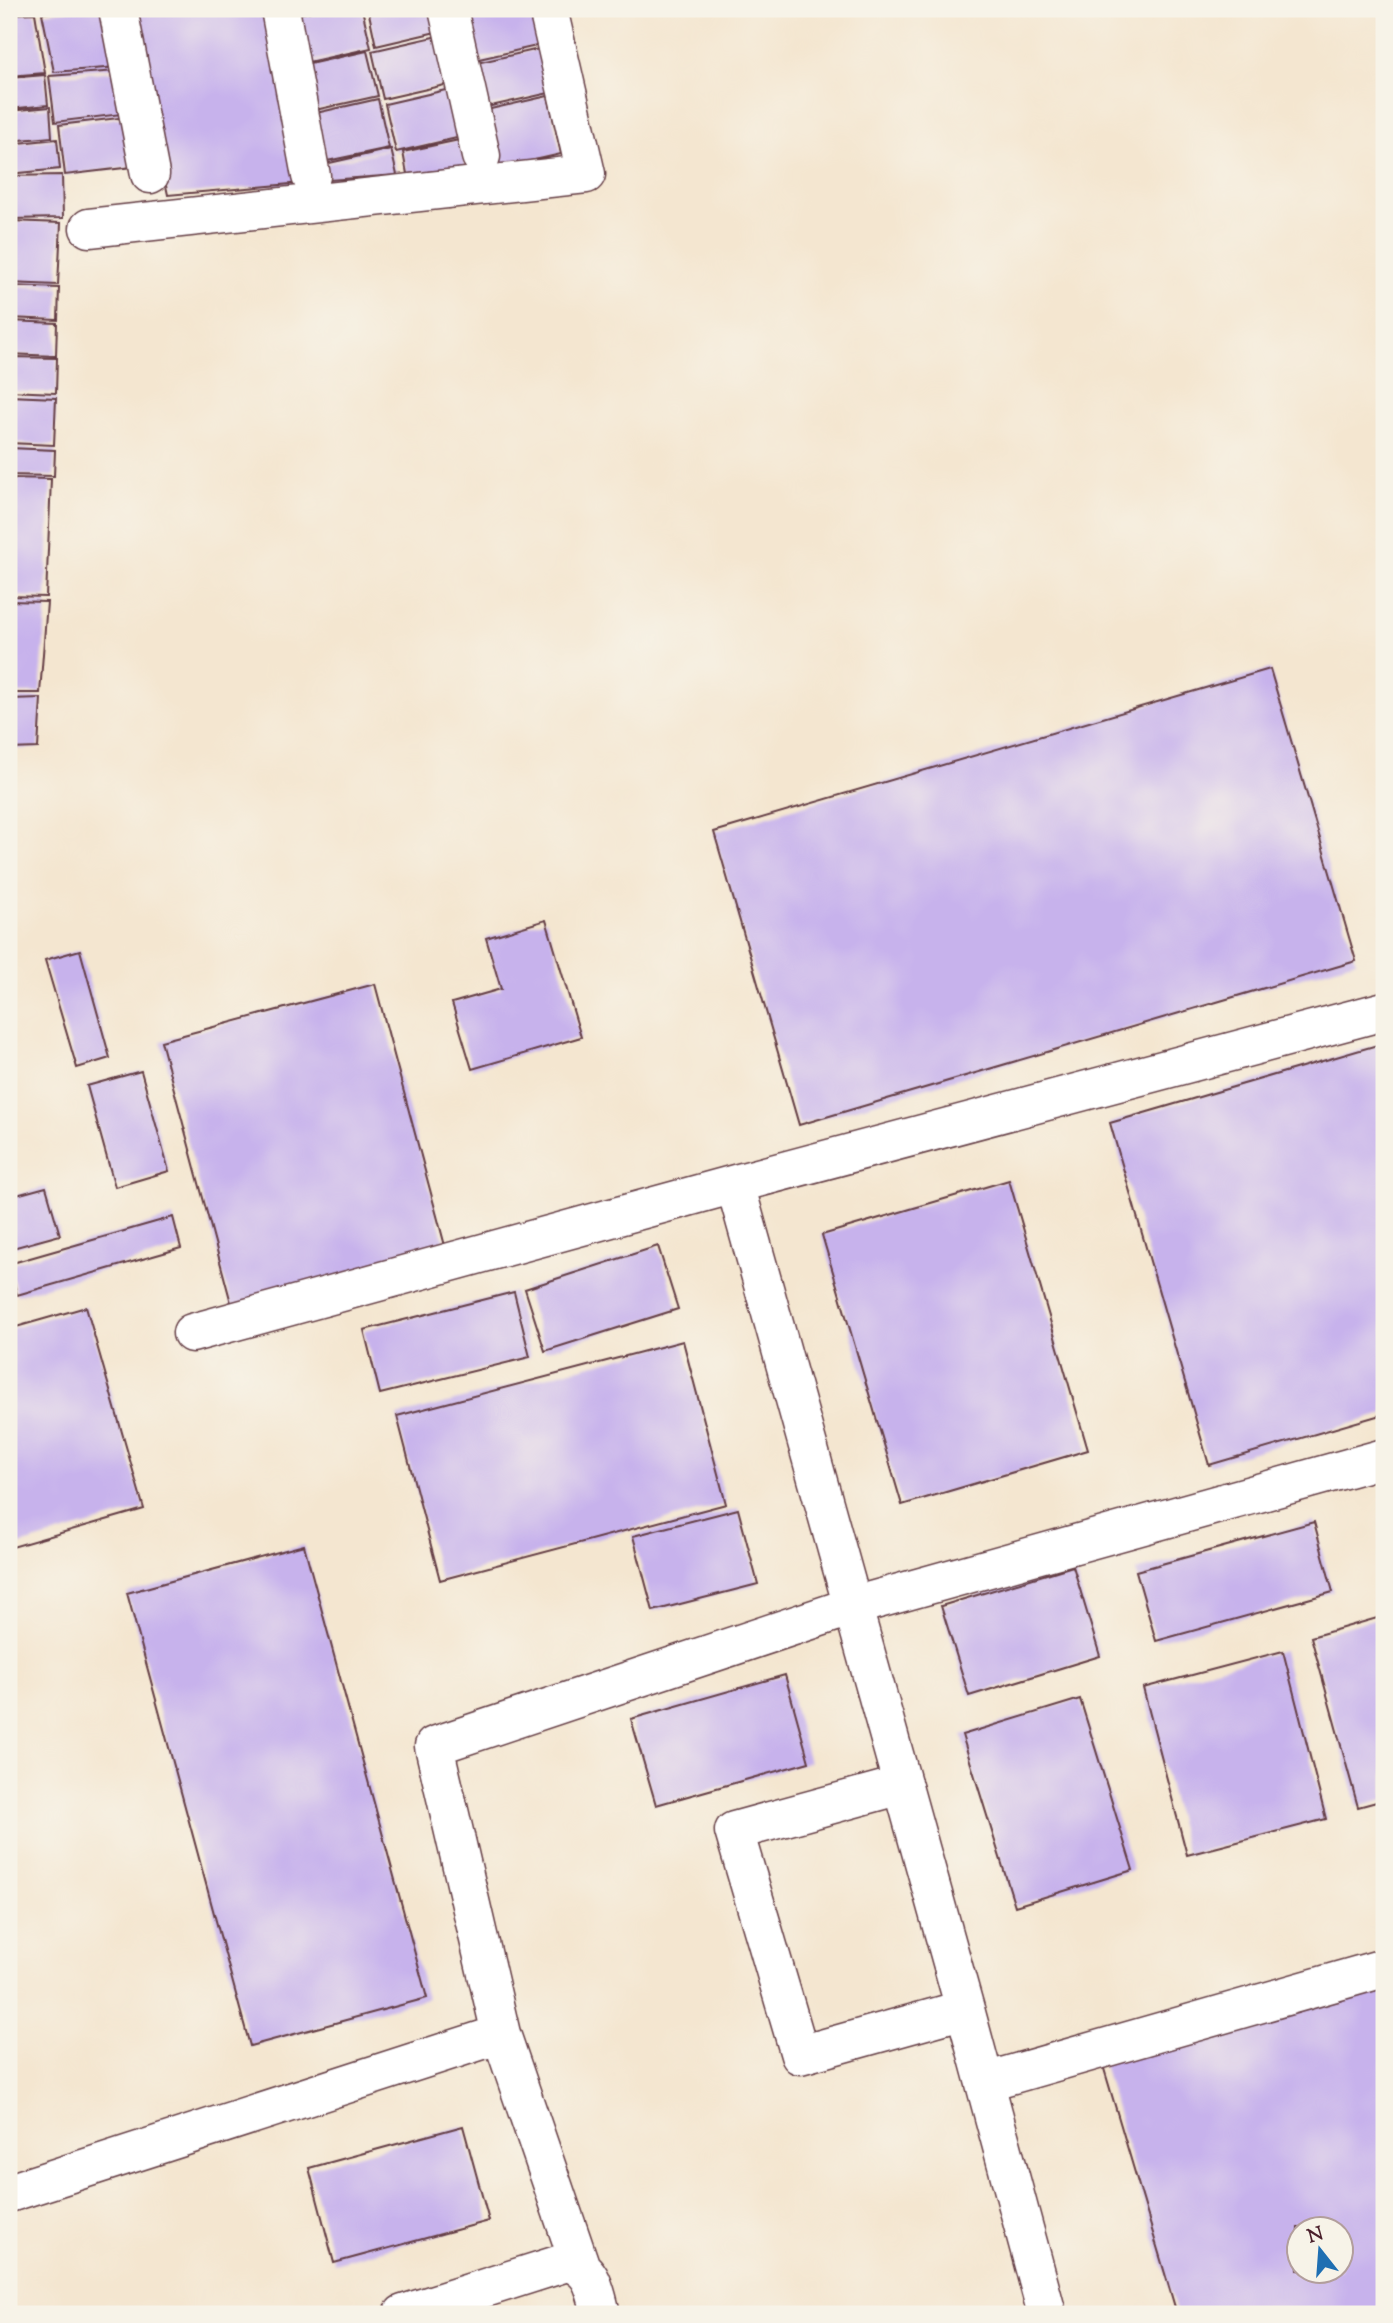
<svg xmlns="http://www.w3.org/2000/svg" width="1393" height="2323" font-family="'Sorts Mill Goudy',serif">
<rect width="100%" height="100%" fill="#f7f3e8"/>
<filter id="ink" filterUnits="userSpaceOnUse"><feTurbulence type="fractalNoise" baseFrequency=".0143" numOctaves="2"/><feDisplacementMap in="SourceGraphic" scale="14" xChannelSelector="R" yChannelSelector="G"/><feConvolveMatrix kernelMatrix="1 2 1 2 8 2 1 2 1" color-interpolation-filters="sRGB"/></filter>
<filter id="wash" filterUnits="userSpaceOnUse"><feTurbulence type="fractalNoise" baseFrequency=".00686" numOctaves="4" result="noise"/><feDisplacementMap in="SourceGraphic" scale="28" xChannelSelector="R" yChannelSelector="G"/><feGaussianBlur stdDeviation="1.57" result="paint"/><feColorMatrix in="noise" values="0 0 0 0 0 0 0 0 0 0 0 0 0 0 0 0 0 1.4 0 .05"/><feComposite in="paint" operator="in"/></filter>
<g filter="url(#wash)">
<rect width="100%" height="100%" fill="#f4e6d0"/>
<g id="blocks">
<path fill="#c7b2ec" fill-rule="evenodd" d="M77,9H103L118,67L54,72L42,13Z
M128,9H267L302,183L168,195Z
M320,9H362L371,48L304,63L294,15Z
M368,9H431L436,32L376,46Z
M473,9H533L541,45L470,61L459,12Z
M35,13L45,73L9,76V14Z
M438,36L449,84L383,99L372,51Z
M539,49L549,93L482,108L472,64Z
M367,51L378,96L315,110L305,65Z
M117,71L122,114L55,122L49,76Z
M45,75L48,105L9,109V78Z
M450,89L461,137L396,152L385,104Z
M548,96L561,154L495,169L482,111Z
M378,99L389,148L327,161L316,113Z
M50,107L52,137L9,141V111Z
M127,117L132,167L65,175L59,125Z
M57,139L60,169L9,174V144Z
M459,140L466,168L407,174L403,152Z
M391,149L397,175L329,180L325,164Z
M62,175L63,218L9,219V176Z
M11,221L61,223L58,285L9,283Z
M10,286L59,288L58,320L9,318Z
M9,321L57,323L56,356L9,354Z
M9,357L57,358L56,393L9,391Z
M9,396L56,398L54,445L9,443Z
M9,448L55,450L54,476L9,475Z
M9,478L51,479L46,597L9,596Z
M9,601L47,602L40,693H9Z
M1270,669L1356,961L799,1125L714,832Z
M41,698L38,748L9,749V699Z
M546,920L581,1037L472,1069L452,1003L501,989L486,938Z
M80,950L110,1058L77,1068L45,960Z
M375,984L448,1257L234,1314L161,1041Z
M1384,1043V1414L1209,1465L1110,1123Z
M141,1071L169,1171L115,1187L87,1086Z
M1009,1180L1088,1450L902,1505L822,1235Z
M46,1187L60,1235L9,1249V1197Z
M173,1217L181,1248L17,1295L9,1264Z
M658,1246L678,1309L545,1351L525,1289Z
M514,1292L530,1357L380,1394L364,1330Z
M86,1307L144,1509L9,1548V1329Z
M683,1341L726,1504L440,1580L397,1416Z
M738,1509L758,1584L653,1611L633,1536Z
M1314,1522L1333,1592L1156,1641L1136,1571Z
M304,1545L427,1998L250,2046L127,1593Z
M1073,1566L1100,1656L969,1696L941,1606Z
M1384,1616V1800L1358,1807L1311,1637Z
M1283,1651L1326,1819L1187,1855L1143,1688Z
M785,1675L809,1762L656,1805L631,1719Z
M1080,1699L1133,1870L1015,1906L962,1735Z
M1384,1978V2314H1177L1102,2062ZM1298,2228H1340V2270H1298Z
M463,2126L489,2221L334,2263L309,2168Z"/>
</g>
</g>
<g filter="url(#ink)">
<use href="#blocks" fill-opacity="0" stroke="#643d44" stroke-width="2"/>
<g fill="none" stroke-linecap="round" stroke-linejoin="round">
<g stroke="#643d44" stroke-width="41">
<path id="minor" d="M118,9L150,174
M280,9L311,176
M448,9L481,156
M89,228L586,174L548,9
M735,1184L965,2009L1047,2314
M192,1333L735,1184L1384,1011
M902,1785L734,1831L800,2055L965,2009
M985,2082L1384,1968
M9,2193L501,2034
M580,2265L501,2034L434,1746L853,1606L1384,1458
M403,2314L567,2262C593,2268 595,2291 601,2314"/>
</g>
<use href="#minor" stroke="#fff" stroke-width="38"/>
</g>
</g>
<rect width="1393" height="2323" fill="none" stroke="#f7f3e8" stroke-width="35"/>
<g transform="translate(1320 2250) rotate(343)"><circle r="33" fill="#f7f3e8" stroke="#b29e9c" stroke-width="2"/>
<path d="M0-5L12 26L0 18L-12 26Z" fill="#1f6fb2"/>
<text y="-10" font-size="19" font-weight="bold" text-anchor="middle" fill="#4a1f2b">N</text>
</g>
</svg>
